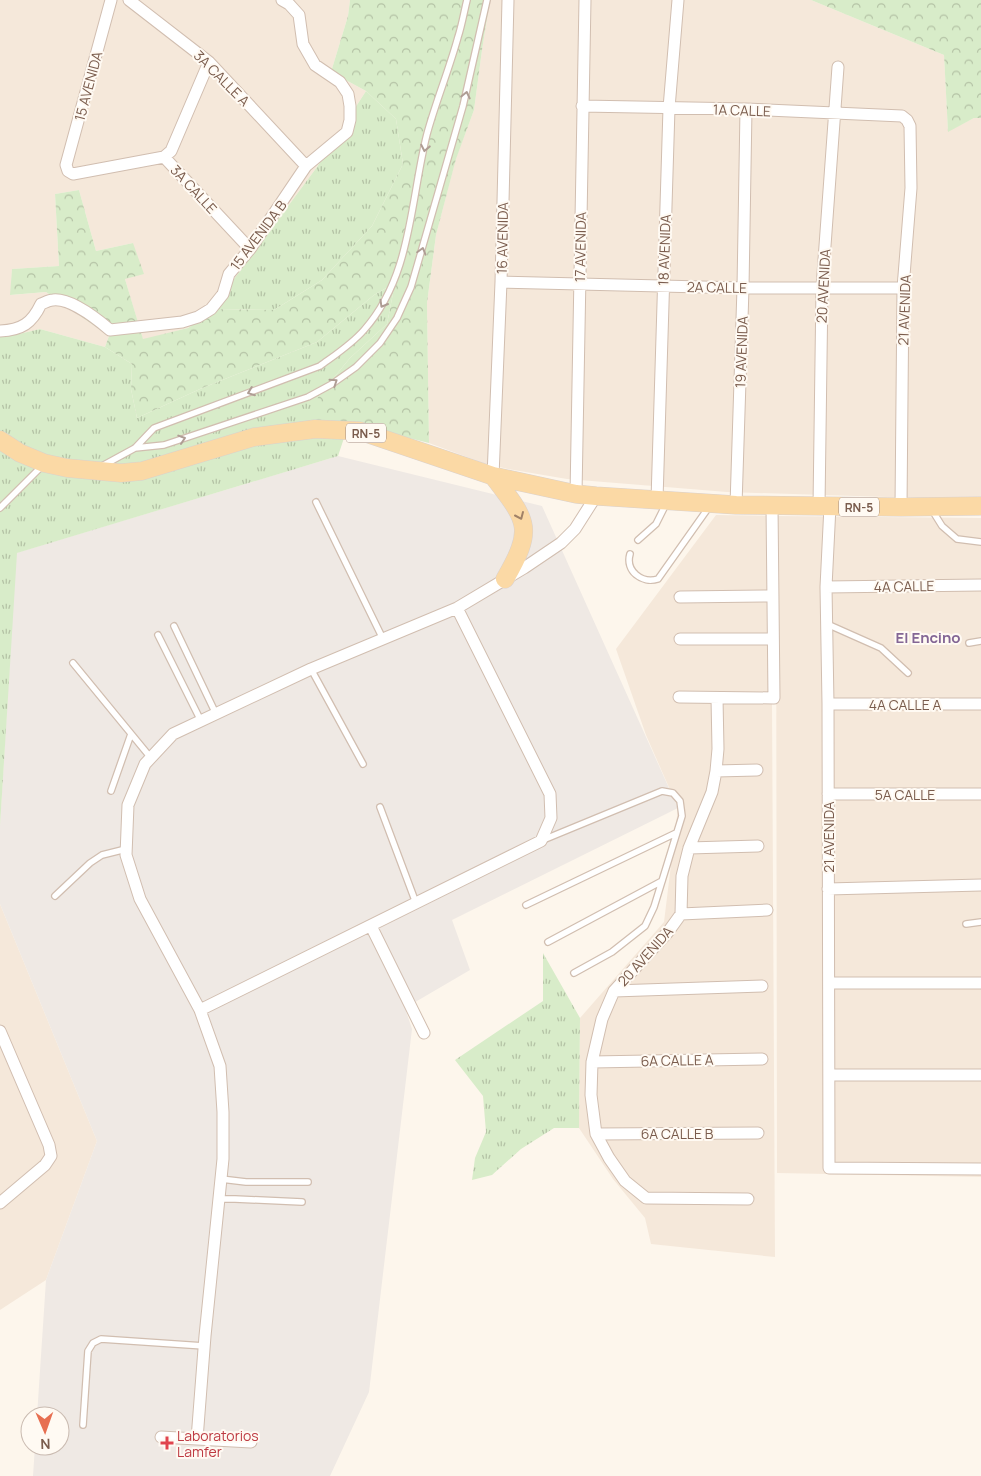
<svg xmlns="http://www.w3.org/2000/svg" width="981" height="1476" font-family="Manrope,sans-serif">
<defs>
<pattern id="grass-tufts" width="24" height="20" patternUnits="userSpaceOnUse" patternTransform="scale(1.25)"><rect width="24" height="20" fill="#d8ecc9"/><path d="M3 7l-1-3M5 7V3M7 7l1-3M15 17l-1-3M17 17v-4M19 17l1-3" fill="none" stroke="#b4c2a5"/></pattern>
<pattern id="forest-crowns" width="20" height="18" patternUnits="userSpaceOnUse" patternTransform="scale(1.25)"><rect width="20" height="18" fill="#d8ecc9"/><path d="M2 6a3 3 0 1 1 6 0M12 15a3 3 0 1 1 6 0" fill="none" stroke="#b4c2a5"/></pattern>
</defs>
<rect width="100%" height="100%" fill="#fdf6ec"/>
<path fill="#f5e8da" d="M0,0H350L348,16L331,72L366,91L317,167L234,279L216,309L188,328L143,340L125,279L133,243L96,251L79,190L55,194L59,266L12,269L11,295L46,292L109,336L105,347L40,329L19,334H0Z
M490,0H811L944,55L948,131L974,118H981V500L727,492L567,479L508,469L483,463L429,443L427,303L436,235L456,158L474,110L482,50Z
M716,515L771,516L775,1257L651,1244L645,1218L613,1179L579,1128L580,1018L664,922L678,808L646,735L616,649Z
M776,516L981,518V1177L777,1173Z
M0,904L97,1141L46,1280L0,1310Z"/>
<path fill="#efe9e4" d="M338,456L542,506L678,808L452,920L470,970L405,1008L412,1029L369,1392L330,1476H33L35,1446H60V1416H37L46,1280L97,1141L0,904V826L16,553Z"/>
<path fill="url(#grass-tufts)" d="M366,91L396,119L403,164L372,226L322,280L274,310L216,309L234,279L317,167Z
M395,283L387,324L350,358L318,397L349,423L338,456L17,553L0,826V334H19L40,329L105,347L132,364L131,389L137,418L200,389L317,342L374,295Z
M543,953L580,1018L579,1128H554L521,1149L492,1175L472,1180L475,1158L486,1132L483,1096L455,1060L543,1001Z"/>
<path fill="url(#forest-crowns)" d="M350,0H490L482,50L474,110L456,159L436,235L427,303L429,443L349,423H314L318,397L350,358L387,324L395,283L374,295L317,342L200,389L137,418L131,389L132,364L105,347L109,336L46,292L10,295L12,269L59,266L55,194L79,190L96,251L133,243L144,274L125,279L143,339L188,328L216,309L274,310L322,280L372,226L403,164L396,119L366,91L331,72L348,16Z
M811,0H981V118H974L948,132L944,55Z"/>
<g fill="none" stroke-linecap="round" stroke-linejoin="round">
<g stroke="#d1beb0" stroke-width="8">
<path id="lane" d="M135,448L164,445L308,397L332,384L356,367L380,343L397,318L411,287L463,106L487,0
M102,466L135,448L154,428L320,366C335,355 352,344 364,330C412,276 410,201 427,134C436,101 449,70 458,37C462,25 464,12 467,0
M316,502L383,639
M0,508L43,465
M932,510L942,526L957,539L981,542
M638,540L656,524L667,502
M630,554C625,571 642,584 658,579L709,507
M827,624L881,648L908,673
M174,626L216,714
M158,635L201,721
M969,643L981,641
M73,663L151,758
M311,669L363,764
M111,791L131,734
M380,807L416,903
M543,840L662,791L673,793L680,801L682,816L654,907L645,926L612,952L574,973
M55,896L90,863L102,855L126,849
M526,905L676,833
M966,924L981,922
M548,942L662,881
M221,1179L246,1182H308
M219,1199H235L302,1202
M83,1425L88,1351L93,1343L101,1339L204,1346"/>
</g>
<g stroke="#d1beb0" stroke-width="13">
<path id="street" d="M111,0L66,165L68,171L73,174L164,157L250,249
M129,0L209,62L306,166
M582,106L746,109L902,116L907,120L910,126L911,188L903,288L901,507
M164,157L171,151L209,62
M501,282L743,288H903
M0,331C22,330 32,323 41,304C44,303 49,300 53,300C70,298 97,319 110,330L182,322L198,317L211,309L223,294L229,274L250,249L306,166L347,132L350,120V106L348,94L340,82L315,65L303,44L299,15L289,4L282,0
M493,476L501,282L508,0
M576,494L585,0
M657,500L669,108L678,0
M736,505L743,288L746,109
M819,506L822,287L838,67
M830,506L826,587L828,704L829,1168L981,1169
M826,587L981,585
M680,597L773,596
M680,639H773
M679,697L774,698L772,506
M717,698L718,749L716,771L712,792L689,848L682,876L681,914L668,932L614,991L602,1019L592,1062L591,1095L596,1134L609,1158L625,1181L646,1198L748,1199
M828,704H981
M716,771L757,770
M828,794H981
M689,848L758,846
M828,889L981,885
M681,914L767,910
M371,926L424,1033
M829,983H981
M614,991L762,986
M200,1010L541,841L551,818L550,794L457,608
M0,1031L49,1145L51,1156L45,1165L0,1203
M592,1062L762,1059
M829,1075H981
M596,1134L758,1133
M161,1437L251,1442
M197,1439L205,1336L223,1159V1112L220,1066L200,1010L140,899L126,855L128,805L145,764L173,734L311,669L457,608L524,568L561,543L575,529L596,496"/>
</g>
<g stroke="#dad1cd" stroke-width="19">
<path id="primary" d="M0,440L20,453L44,463L67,468L121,473L142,471L254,437L315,429L360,431L493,476L576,494L596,496L736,505L901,507L981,506
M493,476C527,521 535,527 505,579"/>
</g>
<use href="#lane" stroke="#fff" stroke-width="5.5"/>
<use href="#street" stroke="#fff" stroke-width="11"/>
<use href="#primary" stroke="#fbd9a5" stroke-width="18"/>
</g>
<defs><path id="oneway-chevron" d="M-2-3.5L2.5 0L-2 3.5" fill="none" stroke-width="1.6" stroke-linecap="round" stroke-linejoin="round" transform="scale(1.25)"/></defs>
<g stroke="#af9d94">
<use href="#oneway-chevron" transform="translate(466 95) rotate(-77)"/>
<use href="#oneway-chevron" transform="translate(425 148) rotate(101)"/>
<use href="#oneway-chevron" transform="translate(422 251) rotate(-74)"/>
<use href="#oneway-chevron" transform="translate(383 304) rotate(120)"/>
<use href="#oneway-chevron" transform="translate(334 382) rotate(-34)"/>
<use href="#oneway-chevron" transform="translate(251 392) rotate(159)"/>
<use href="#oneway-chevron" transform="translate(182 439) rotate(-18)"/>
</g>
<use stroke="#a18267" href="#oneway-chevron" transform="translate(520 516) rotate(66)"/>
<path fill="#e0444e" stroke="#fffaf3" stroke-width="2" d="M164.5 1435.5h5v5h5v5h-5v5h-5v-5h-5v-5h5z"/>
<g text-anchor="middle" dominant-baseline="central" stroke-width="4" stroke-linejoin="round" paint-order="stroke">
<g fill="#fffaf3" stroke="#a28b7f" stroke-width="1">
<rect x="346" y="423.5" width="40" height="19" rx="4"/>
<rect x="839" y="497.5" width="40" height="19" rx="4"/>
</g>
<g font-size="12" font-weight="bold" fill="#7a5c4d">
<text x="366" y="433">RN-5</text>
<text x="859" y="507">RN-5</text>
</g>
<g font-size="14" fill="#7a5c4d" stroke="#fffaf3">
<text transform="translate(222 78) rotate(45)">3A CALLE A</text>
<text transform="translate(88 86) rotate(-75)">15 AVENIDA</text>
<text transform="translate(742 110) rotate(2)">1A CALLE</text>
<text transform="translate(194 189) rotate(47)">3A CALLE</text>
<text transform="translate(258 235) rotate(-53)">15 AVENIDA B</text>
<text transform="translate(502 238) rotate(-89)">16 AVENIDA</text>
<text transform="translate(580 247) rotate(-89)">17 AVENIDA</text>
<text transform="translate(664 250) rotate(-88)">18 AVENIDA</text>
<text transform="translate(823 286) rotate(-87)">20 AVENIDA</text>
<text transform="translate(717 287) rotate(1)">2A CALLE</text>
<text transform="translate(904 310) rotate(-88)">21 AVENIDA</text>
<text transform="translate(741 352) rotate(-88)">19 AVENIDA</text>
<text transform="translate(904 586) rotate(-1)">4A CALLE</text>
<text x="905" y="704">4A CALLE A</text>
<text x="905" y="794">5A CALLE</text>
<text transform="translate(828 837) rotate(-90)">21 AVENIDA</text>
<text transform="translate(645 956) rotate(-48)">20 AVENIDA</text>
<text transform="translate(677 1060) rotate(-1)">6A CALLE A</text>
<text x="677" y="1133">6A CALLE B</text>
</g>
<g font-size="14" fill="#be3a42" stroke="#fffaf3" text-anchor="start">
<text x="177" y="1435">Laboratorios<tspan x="177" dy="16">Lamfer</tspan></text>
</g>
<g font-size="15" font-weight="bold" fill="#846695" stroke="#fffaf3">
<text x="928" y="637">El Encino</text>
</g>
</g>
<g transform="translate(45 1431) rotate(178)"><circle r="24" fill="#fffaf3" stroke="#cabbb1"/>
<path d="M0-4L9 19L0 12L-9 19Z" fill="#e76f51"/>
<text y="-8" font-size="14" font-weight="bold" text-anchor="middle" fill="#7a5c4d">N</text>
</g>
</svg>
